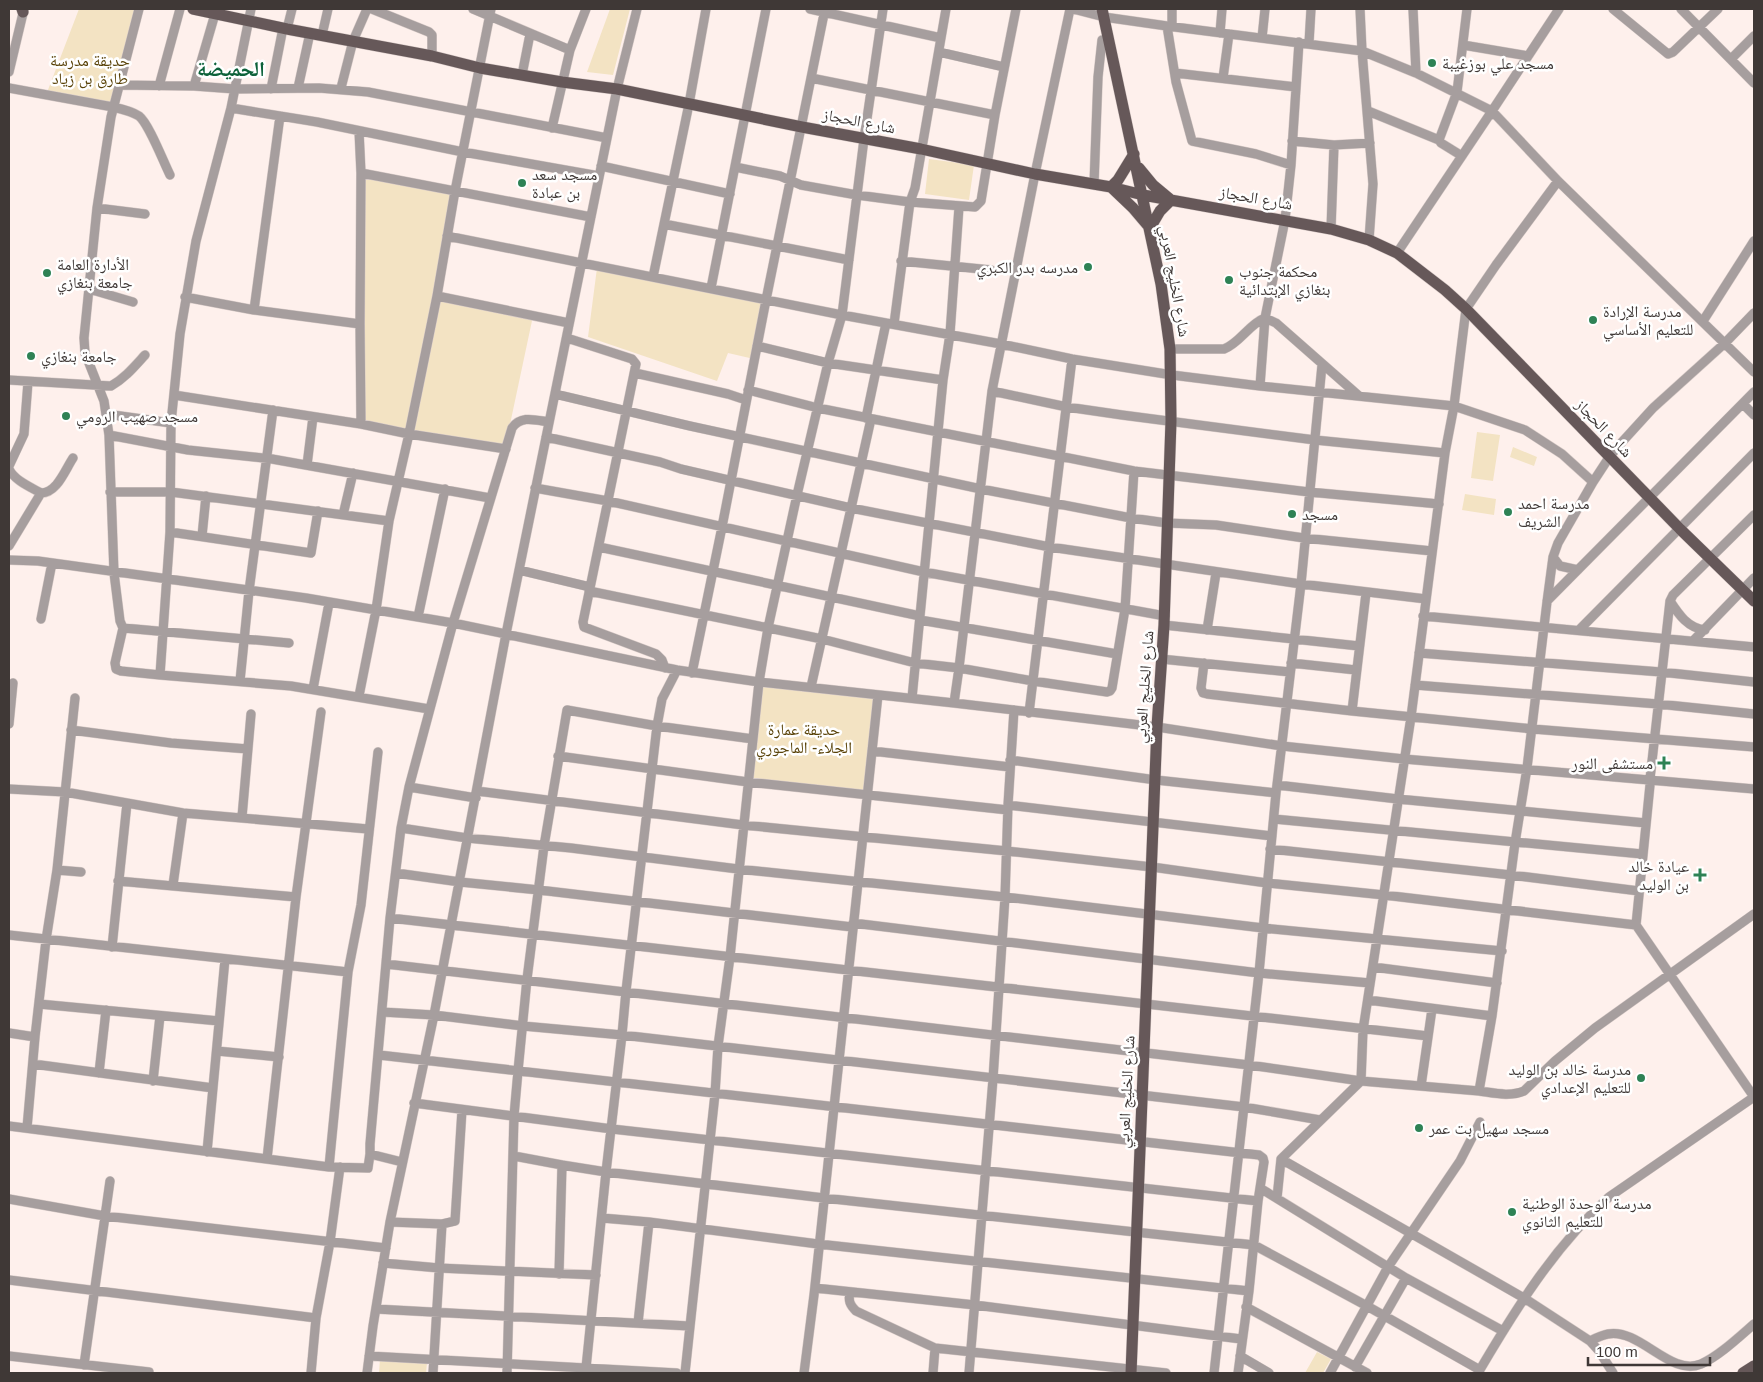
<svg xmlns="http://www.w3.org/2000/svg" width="1763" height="1382" font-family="Arial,'Noto Naskh Arabic',sans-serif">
<rect width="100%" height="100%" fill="#fef0ec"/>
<path fill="#f3e3c3" d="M79,9H138L112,107L46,95Z
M610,9H630L613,75L587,72Z
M929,159L974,165L969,200L925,194Z
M361,173L455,192L409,433L362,424Z
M597,268L768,304L754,359L728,353L717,381L588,337Z
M437,296L533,316L505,448L410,433Z
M1477,432L1500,435L1493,481L1471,478Z
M1513,447L1537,457L1534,466L1510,457Z
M1465,494L1496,499L1494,515L1462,510Z
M759,682L878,696L867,795L749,782Z
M1317,1352L1331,1359L1323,1373H1305Z
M380,1359L427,1363L426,1373H379Z"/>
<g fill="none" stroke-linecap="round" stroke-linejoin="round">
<g stroke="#d8cbc8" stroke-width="10">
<path id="minor" d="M139,9L111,117L97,208L84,338L85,353L104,401L109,435L114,573L120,621L123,628L135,629L289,643
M251,9L231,108L196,241L180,334L171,423L170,532L160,675L291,686L429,709
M372,9L429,32L432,35V56
M473,9L570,50
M810,9L941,38
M1073,9L1104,17L1167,26L1362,51L1416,73L1492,111L1558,181L1754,372
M1172,9V27
M1360,9L1362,51L1373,184L1369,240
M1413,9L1416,73
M1613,9L1668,54L1673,52L1718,9
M1681,9L1754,83
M1167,26L1176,82L1192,141L1256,154L1291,165
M287,29L292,9
M1220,33L1222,9
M322,35L328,9
M1262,38L1265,9
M1299,42L1291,165L1285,220L1265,318L1276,323L1359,396
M1309,43L1311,9
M1463,45L1528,56
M939,52L1004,67
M1731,59L1754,36
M9,72L24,9
M1175,73L1296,87
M522,75L530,34
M811,78L995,115
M1223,78L1229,34
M118,85L194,86L235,89L319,88L368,92L607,138
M159,86L180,9
M194,86L215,14
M9,88L113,107C122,109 131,111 139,116C149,124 163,161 170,175
M298,88L310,33
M341,88L353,41L367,9
M271,89L283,28
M231,108L317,122L463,152L599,176
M1368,111L1439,140L1441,143L1462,156
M552,128L570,50L586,9
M359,131L361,173L360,324L361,424
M1439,140L1457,92L1467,9
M1292,141L1334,145L1370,143
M601,166L730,194
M735,167L780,176L801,185L857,195L910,202L975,207L981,201L995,115L1016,9
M361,173L591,217
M1094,184L1098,77L1102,40
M97,208L145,214
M664,224L849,260
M1331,229L1334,145
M447,236L842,315L1001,344L1072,359L1172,375L1260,386L1454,406L1525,430L1562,454L1593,482
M1397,253L1492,111L1559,9
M901,261L991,270
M653,277L689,104L706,9
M711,288L766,9
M89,289L133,302
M437,296L569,323
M185,297L254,310L360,324
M254,310L280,116
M1703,321L1754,241
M894,324L910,202L915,188L946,9
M567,338L632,359L636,364L583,622L584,627L656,654L662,660L665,668
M757,346L828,363L943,380
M1170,349H1224C1240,343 1249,324 1265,318L1260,386
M635,373L728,394L746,400
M9,380L111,386C125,378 134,367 145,355
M748,390L818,408L1134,471L1309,492L1439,504
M992,391L1067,407L1122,415L1315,440L1445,453
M555,394L690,426L981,489L1131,518L1167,523L1216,525L1304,538L1432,551
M174,395L361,424L409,434L506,449
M1743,404L1754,415
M106,414L171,423
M866,418L886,323
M109,435L188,450L272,459L490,498
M546,437L660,462L681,469L851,508L1050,547L1301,584L1426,599
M307,465L313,417
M9,466L24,434L28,382
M9,469C14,480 30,487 41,493
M535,488L608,501L924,572L1165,616
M110,492H171L389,521
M343,515L353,473
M170,532L311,553L318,511
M202,536L206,496
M9,546L41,493C57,493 65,470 73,458
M599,547L920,616
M1553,557L1560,566L1578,570
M9,560L38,561L306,598L453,623L677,670L759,682L954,703L1157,727L1282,746L1404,759L1754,789
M519,570L590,587
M589,591L822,639L915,663L959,668L1033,681L1107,692L1110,691L1112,688L1125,609L1134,471
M1547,601L1754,392
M1670,601C1679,615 1688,628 1705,630
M1423,616L1754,647
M418,617L445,489
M41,619L52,563
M920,620L1117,654
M1164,625L1359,646
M123,628L115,663L116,669L121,671L160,675
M1580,629L1754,453
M1207,630L1216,573
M1694,640L1754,578
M1419,653L1661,672L1754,682
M1161,659L1290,672
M1204,663L1201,688L1203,693L1207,694L1352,711L1533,729L1754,747
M1291,663L1356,670
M692,673L722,527L766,300L825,9
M240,681L249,591L273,410
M1415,685L1658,704L1754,714
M811,687L871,419
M313,689L329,603
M359,696L376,610L389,521L409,434L437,296L455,191L491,9
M912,698L943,380L950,334L959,207
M954,703L959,668L992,391L1035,174L1070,9
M1352,711L1366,593
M1029,713L1072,359
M9,724L13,683
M71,730L171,743L248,749
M872,751L1010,767
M558,756L748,782L1008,810
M1010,760L1156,780L1276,793
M1650,779L1670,601L1673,595L1754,515
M1277,785L1398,799L1646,823
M1650,785L1636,925L1754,1097
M409,787L476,798
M9,789L65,792L183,813L368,829
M477,791L743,825L1007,851L1152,867L1267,883L1384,895L1636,925
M1008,805L1272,836
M242,817L251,714
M1274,819L1642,854
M401,828L467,838L571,848L738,869L1005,897L1263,928L1502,951
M1270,849L1511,875L1639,891
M57,870L81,872
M396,873L460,882L539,890L852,927
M118,881L296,897
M173,885L183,813
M390,918L1428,1036
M853,923L1259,973L1370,983
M9,935L348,972L361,905L378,752
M112,947L127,803
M386,964L1249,1065L1361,1081L1363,1030L1411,717L1445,453L1454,406L1466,309L1496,265L1558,181
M1373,967L1497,983
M1368,1000L1492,1016
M39,1004L219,1021
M382,1012L434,1015L523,1026L622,1035L1244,1107L1320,1120
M9,1033L35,1037L27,1128
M35,1037L46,940L57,870L75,698
M217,1051L279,1057
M379,1055L1259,1155L1263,1158L1264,1162L1258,1201L1249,1291L1238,1373
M33,1064L213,1088
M99,1073L106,1010
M153,1081L160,1016
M1421,1086L1432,1009
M1479,1091C1494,1093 1510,1097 1524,1091L1555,1061L1595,1028L1754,914
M414,1103L612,1129L1258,1201
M9,1126L329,1167L368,1168L370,1154
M207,1152L225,959
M514,1156L562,1165L559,1274
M267,1159L296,897L321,712
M1281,1159L1524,1298L1590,1341L1599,1351L1613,1373
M402,1162L370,1154V1144L390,918L401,828L409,787L453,623L512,428C521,415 535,420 549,422
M562,1165L606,1172L824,1198L1254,1245L1367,1306L1480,1370
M329,1167L348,972
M1260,1188L1406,1278L1503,1331
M1277,1198L1281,1159L1361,1081L1479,1091L1492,1016L1515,843L1527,768L1547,602L1553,557L1558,543L1593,482L1610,456L1622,442L1653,408L1725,343L1754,313
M9,1199L105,1216L386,1248
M602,1218L649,1222L818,1244L1249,1291
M390,1222L442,1224L455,1221L462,1110
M383,1263L439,1268L596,1275
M9,1280L316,1318
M815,1288L975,1305L1241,1339
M850,1292C848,1301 850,1305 856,1311L935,1348L1166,1373
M1246,1307L1367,1373
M376,1309L689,1326
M638,1323L649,1222
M1590,1341C1596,1338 1602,1335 1608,1334C1640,1328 1670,1377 1701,1364C1719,1356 1739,1337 1754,1324
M9,1356L149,1372V1373
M369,1356L677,1373
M1240,1356L1269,1373
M84,1365L110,1181
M1355,1367L1406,1278
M586,1368L606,1172L622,1035L626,991L657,726L662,699L677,670
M311,1373L316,1318L330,1242L340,1167
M367,1373L373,1326L390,1222L434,1015L506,634L617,89L637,9
M433,1373L442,1224
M507,1373L514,1116L518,1071L527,979L544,846L567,710L657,726L753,739
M685,1373L715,1094L718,1046L730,957L759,682L768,628L797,495L828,363L842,315L864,139L883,9
M804,1373L814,1295L878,695
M933,1373L935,1348
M969,1373L993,1079L1005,897L1008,805L1014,710
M1214,1373L1259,973L1276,793L1301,584L1322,365
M1330,1373L1388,1267L1460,1161L1480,1122
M1478,1373C1515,1310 1554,1247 1609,1197L1754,1097"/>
</g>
<g stroke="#d8cbc8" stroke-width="12">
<path id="major" d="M22,9L23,12
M193,9L287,29L432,56L480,68L562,82L617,89L802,127L921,149L1035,174L1111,187L1143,195L1331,229L1369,240L1397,253L1445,290L1466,309L1680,529L1754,601
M1102,9L1161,284L1170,349L1171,421L1164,625L1157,727L1131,1373
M1134,154L1118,180L1111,187L1133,208L1150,228L1160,211L1171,200L1153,185L1139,168
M1743,1373L1754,1366"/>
</g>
<use href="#minor" stroke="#a69e9e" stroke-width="9"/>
<use href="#major" stroke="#665859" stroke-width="11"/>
</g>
<g fill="#2e8255" stroke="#fff" stroke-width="2">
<circle cx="1432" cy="63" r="5"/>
<circle cx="522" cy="183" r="5"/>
<circle cx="1088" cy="267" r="5"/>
<circle cx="47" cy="273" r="5"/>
<circle cx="1229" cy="280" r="5"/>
<circle cx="1593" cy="320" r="5"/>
<circle cx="31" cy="356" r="5"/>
<circle cx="66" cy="416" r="5"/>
<circle cx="1508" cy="512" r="5"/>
<circle cx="1292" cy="514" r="5"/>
<path d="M1661.5 755.5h5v5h5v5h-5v5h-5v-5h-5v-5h5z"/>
<path d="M1697.5 867.5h5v5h5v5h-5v5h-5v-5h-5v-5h5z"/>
<circle cx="1641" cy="1078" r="5"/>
<circle cx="1419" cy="1128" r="5"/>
<circle cx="1512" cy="1212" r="5"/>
</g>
<g text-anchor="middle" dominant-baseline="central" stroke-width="5" stroke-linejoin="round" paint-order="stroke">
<g font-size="16" fill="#584106" stroke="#fff">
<text x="90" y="60">حديقة مدرسة<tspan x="90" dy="18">طارق بن زياد</tspan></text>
<text x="804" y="729">حديقة عمارة<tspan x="804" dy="18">الجلاء- الماجوري</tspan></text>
</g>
<g font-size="16" fill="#3f3836" stroke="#fff" text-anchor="start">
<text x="1442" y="63">مسجد علي بوزغيبة</text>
<text x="532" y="174">مسجد سعد<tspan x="532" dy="18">بن عبادة</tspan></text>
<text x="57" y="264">الأدارة العامة<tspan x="57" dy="18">جامعة بنغازي</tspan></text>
<text x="1078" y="267" text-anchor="end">مدرسه بدر الكبري</text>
<text x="1239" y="271">محكمة جنوب<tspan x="1239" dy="18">بنغازي الإبتدائية</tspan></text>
<text x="1603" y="311">مدرسة الإرادة<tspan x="1603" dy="18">للتعليم الأساسي</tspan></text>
<text x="41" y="356">جامعة بنغازي</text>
<text x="76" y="416">مسجد صهيب الرومي</text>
<text x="1518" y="503">مدرسة احمد<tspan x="1518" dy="18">الشريف</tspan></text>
<text x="1302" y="514">مسجد</text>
<text x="1653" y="763" text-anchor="end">مستشفى النور</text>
<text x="1689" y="866" text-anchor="end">عيادة خالد<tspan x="1689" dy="18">بن الوليد</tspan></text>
<text x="1631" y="1069" text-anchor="end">مدرسة خالد بن الوليد<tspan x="1631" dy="18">للتعليم الإعدادي</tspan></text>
<text x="1429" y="1128">مسجد سهيل بت عمر</text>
<text x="1522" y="1203">مدرسة الوحدة الوطنية<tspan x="1522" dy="18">للتعليم الثانوي</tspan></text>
</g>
<g font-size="16" fill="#3f3836" stroke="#fff">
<text transform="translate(859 121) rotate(11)">شارع الحجاز</text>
<text transform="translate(1256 198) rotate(10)">شارع الحجاز</text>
<text transform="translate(1175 281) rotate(80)">شارع الخليج العربي</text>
<text transform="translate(1604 428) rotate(46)">شارع الحجاز</text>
<text transform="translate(1144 687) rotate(-86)">شارع الخليج العربي</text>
<text transform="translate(1126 1092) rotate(-87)">شارع الخليج العربي</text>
</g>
<g font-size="21" font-weight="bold" fill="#0d623a" stroke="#fff">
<text x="231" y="68">الحميضة</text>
</g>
</g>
<rect width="1763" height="1382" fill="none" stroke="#3f3836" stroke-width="20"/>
<path d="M1588 1357v8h122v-8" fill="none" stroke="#3f3836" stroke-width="2.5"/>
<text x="1596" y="1357" font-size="15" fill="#3f3836" stroke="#ffffff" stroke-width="4" paint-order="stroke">100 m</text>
</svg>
